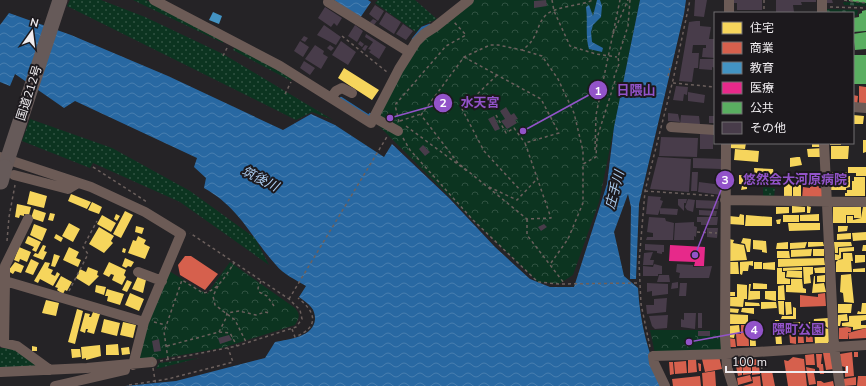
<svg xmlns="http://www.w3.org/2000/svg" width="866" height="386" font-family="'Nunito Sans','Noto Sans JP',sans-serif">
<defs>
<pattern id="grass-dots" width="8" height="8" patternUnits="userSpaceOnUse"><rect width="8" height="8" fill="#0c3420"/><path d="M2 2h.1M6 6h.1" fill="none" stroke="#305241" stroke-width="1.8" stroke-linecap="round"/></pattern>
<pattern id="cemetery-stones" width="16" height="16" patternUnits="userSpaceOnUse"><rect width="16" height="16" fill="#0c3420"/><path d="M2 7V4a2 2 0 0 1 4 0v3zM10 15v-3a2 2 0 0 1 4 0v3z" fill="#305241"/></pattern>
<pattern id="park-crowns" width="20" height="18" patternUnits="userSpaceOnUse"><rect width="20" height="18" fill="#0c3420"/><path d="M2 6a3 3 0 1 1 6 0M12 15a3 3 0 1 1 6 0" fill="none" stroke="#305241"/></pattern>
<pattern id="water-waves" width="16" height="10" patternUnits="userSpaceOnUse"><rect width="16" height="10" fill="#2868a2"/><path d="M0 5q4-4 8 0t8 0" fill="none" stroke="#487eaf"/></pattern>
</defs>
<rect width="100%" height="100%" fill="#252326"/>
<path fill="url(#grass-dots)" d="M70,0H101L145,17L223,54L333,120L312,112L296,120L67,6Z
M133,0H146L224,37L223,43Z
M378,0H415L437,19L421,26L416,32L375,3Z
M236,44L292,76L291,81L233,50Z
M30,119L112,148L190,191L255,238L269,265L180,202L93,163L90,168L22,141Z
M763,187L775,188L774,198H763Z
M0,348H15L42,366L0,368Z
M199,358L156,369L159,363Z"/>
<path fill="url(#cemetery-stones)" d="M843,2L866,3V6L844,5Z
M825,9L858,10L857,15L853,16V13H825Z"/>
<path fill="url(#park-crowns)" d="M471,0H640L599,202L573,275L559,284L538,282L482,229L373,120L409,52Z
M230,262L295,308C301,315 299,318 295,325L222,348L135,363L148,319L169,271L207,294Z
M650,330H725L726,354H655Z"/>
<path fill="#0c3420" d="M687,331H695V343H687Z"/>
<path fill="url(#water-waves)" d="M334,0H368L371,2L360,18Z
M597,0H600L602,6L601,17L593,25L591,32L592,42L603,48L602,52L589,49C585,36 588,21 586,7L589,5L593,16Z
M640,0H686L684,14L639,204L636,279H630L631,207L628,194L614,232L624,276L638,288C640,323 648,354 663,386H125L176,381L265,358L275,342C289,339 314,337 315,319C315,315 314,310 311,307C308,303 303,300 299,297L306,286C296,280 283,274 276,265C249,235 241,209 204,188L206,178L194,167L197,158L75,101L64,108L15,74L10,86L0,82V25L9,13L71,35L168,76L283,130L311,114L335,125L384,157L392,144L449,198L495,247L530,279L550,287H574L607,184L614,127Z"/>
<path fill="#f6d55c" d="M344,68L379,90L372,100L338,78Z
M853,115L864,116L863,124H853Z
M863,140H866V152L863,153Z
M731,143H746L745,149L730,148Z
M812,143H822L823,147H812Z
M830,143H841V145H830Z
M831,146H849L848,159H831Z
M823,148V157H808L807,149Z
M735,149L759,151L758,162L734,160Z
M797,157H800L802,165L790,167V158Z
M848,167H866V176H856V173H848Z
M754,168L773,169L776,186H756Z
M832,172H847V176H850V187L846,188V190H831Z
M739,175L752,176L751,185L739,184Z
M854,177H865V196H845V193H847V190H852V181H854Z
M784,181H792V197H784Z
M793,185H801V197H793Z
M742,186L747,187V189L741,190Z
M30,191L47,196L44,208L27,204Z
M71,194L91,202L87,209L68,201Z
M92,202L102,207L99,214L88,210Z
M17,204L31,207L29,215L24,214V216L20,215L19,218L15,217Z
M792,206L805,207V212L792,213Z
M807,206L811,207L810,213H807Z
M776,207H789V213L776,214Z
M833,207H861V218H854V215H846V223H833Z
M863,207H866V223H847V216H853V220L861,218Z
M34,209L46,213L43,222L31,218Z
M125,211L133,215L121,238L113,234Z
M50,213L55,214L53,221L48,220Z
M116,214L120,216L117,221L114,219Z
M740,214L744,215V225L729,224V216L739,217Z
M819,214V221H800V215Z
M102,215L116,223L111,232L97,224Z
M746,215L772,217V226H745Z
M783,215H799V222H783Z
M781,219L780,224H777L776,220Z
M69,223L80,229L73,242L62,236Z
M788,223H820V230L789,231Z
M34,224L47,229L42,241L30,235Z
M136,226L144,228L142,234L135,232Z
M838,226H848L847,231L838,232Z
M99,227L114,236L111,241L113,243L104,253L89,244Z
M866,232V240L853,241L852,233Z
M851,233V239L837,240V234Z
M56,234L63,238L61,242L54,238Z
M28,236L41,242L36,252L32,250L34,247L25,243Z
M138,236L146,240L144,244L150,247L145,259L128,253L133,240L136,241Z
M743,238L751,239L750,252H747L745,244L741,243Z
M729,239L734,240L733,243L744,245L747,260L730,261Z
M753,240L766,241L767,253L762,252V250L753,249Z
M788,242V249H776L777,243Z
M807,242L805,248L790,249V243Z
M808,242H823L824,246L808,247Z
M834,242H851L852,246L838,247V253H835Z
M43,245L46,246L44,251L47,252L43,260L33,256L35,253L38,254Z
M863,245H866V251H862Z
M19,247L31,252L27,262L20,259L19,262L14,260Z
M69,247L79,252L76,258L81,260L78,267L63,260Z
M854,247V251L841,252V258L838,260L843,259V253H852L853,261H851L852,272H836V262L838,260H835V254L839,255V248Z
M123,248L126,249L125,253L122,252Z
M812,249L811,256L791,257V250Z
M813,249H824V256H813Z
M777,251H789L790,258H777Z
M54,254L60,256L55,267L51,266Z
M855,255H865V262L855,263Z
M125,258L134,262L131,267L128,266L126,268L122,266Z
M824,258L825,265L778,267V259Z
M31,259L39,263L33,275L25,272Z
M753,261V266L749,265L748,271H743L742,275L740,274V262Z
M15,262L24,266L21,273L15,271L13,274L8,271Z
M45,262L50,263L48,268L53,270L51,274L55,276L57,272L60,274L53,286L40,279L38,283L34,281Z
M109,262L126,270L124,275L126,277L122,285L112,280L114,275L111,274L109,277L103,274Z
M728,262H738L739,274H728Z
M754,262H762V269H754Z
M775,262V270L763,269V263Z
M88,267L98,271L97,275L99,276L89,286L76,278L80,269L86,272Z
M802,267V270L783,271V268Z
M803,267H813V274L810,275L811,283L804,284Z
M825,267V273H815L814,268Z
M777,268H782V272H785V278L790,279V284H777Z
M865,268V272H853V269Z
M787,271H802V278L786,277Z
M851,274L854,303L844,302L843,293L840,292L841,275Z
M825,275V282H817V276Z
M61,276L72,282L67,291L65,290L63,294L57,290L58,288L55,287Z
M138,276L146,280L143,293L132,289Z
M814,276H815V284L824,283L826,292L812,293Z
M791,279H802L803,288L806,289V293L786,292V285H791Z
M127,280L132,282L127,292L122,290Z
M753,283L767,284V289H753Z
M737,284L747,285V299H744L743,307L728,306V297H737Z
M749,284H751L750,291H760V299L748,300Z
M96,285L106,287L104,295L95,292Z
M784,285L785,300H778V286Z
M107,289L124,294L120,305L107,301L108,296H105Z
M765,291H776V301L765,299Z
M729,292H735V296H728Z
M130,293L144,299L139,311L125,305Z
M46,300L59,303L56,316L42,313Z
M778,301H784V315L779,314Z
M745,302L759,303L760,306H745Z
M761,302H776L777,308L761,309Z
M785,302H791L792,314L786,315Z
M862,303H866V314H857L858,311L861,312Z
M838,304H852L851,313H838Z
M793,307L796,308V319H781L782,316H793Z
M727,308L739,309L738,313L727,312Z
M742,308H754V314L741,312Z
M77,309L83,311L75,344L68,342Z
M93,312L100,314L94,334L87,332L88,329H86L85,333L80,331L85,313L90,314L89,317H91Z
M728,314L748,315V324H727Z
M847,314L848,321H841L840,326H838V315Z
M866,315V320L861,321V325H866V328L853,330V327L842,326V323L849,322V316Z
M828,318V328L825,326H813L814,319Z
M104,319L120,323L117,336L101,332Z
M775,320H779L781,331H775Z
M123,322L136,325L133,338L120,335Z
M793,322H812V328H793Z
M739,325L740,333H735L734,338L727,337L728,326Z
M814,327L830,329L831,338L828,343L815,344Z
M750,330L755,331L756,346H750Z
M781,332L782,344H776L775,333Z
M118,344L119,355H106V345Z
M100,345L101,356L86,360V358L82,359L81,347Z
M32,346L37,347V351H32Z
M129,347L130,354L122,355L121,348Z
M71,349H80L81,357L72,358Z"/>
<path fill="#d6604d" d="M859,86L866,87V106H859Z
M853,95L858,96L857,106L853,105Z
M810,183H818L819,188L825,189V199H802L803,187L810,188Z
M185,256H191L218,274L205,290L180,275L178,265Z
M825,293L826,306L800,307V295L818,297V294Z
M741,325H748L749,346H737L736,334H741Z
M847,327L851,328V332H848V339H839V328Z
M866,328V338L849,339L848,333Z
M812,329L813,342H806V330Z
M789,330H796V344L790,343Z
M798,330L803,331L804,343H798Z
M728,338L735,339L736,347H728Z
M833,352L834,369L826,370L823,353Z
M852,352L854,376L845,377V367L841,366L840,354Z
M854,352H858V357H854Z
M814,354L815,365H806L805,355Z
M816,354H822L821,364H823L824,374H820L819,368L817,367Z
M719,356L722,369L705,372L702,359Z
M793,357L804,359L807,386H788L784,360L788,361Z
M688,359H696L697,372L688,373Z
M759,359V365H749L748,360Z
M742,360H747L748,366L751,367V374L743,375Z
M742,360V375L738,376L735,361Z
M686,361L687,373L675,374L674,362Z
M669,362H673L674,374L670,375Z
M698,363L701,364V371H699Z
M759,366L760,374L752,375V367Z
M806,367L815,369V373H814L816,384L809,385Z
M715,371L716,386H703L702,373Z
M772,371L775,386H763L761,372Z
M750,375L752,381L738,385L737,378Z
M700,376L701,386H673L672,379Z
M760,376L761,386H743L753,383L752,377Z
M858,376H866V386H857Z
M856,377V385L844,386L843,379Z
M817,381H821L824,383L833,381L834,386H817Z"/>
<path fill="#4393c3" d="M213,12L222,16L219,24L209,20Z"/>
<path fill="#e7298a" d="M670,245L705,247L704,266H694L695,262L669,261Z"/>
<path fill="#5aae61" d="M849,0H866V3L849,1Z
M866,10V31L853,32V18L859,17V14L862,13V11Z
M866,32V49L855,50L853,34Z
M853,55H866V84H853Z"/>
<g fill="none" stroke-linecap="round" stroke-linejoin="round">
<path stroke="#2868a2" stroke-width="2.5" d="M413,39L422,28L430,25
M341,98L369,116L370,114"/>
</g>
<path fill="#483c4a" d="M546,0L547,6L534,8V1Z
M695,0H707L704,17L694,16Z
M733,0H762V10H737V3H733Z
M776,0H816V2H801L802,5H793L794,12L776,13Z
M826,0H832L833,3H826Z
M375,5L384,11L378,21L369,14Z
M325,7L342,18L337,26L334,23L331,27L318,18Z
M386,12L401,22L394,34L379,24Z
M373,19L377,21L374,25L370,22Z
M696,21H700V26L711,27L709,39H715V58L702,57L703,48H706V45H693L692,53H699L698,68H694L692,82L679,81L689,22Z
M403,24L413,31L406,40L396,34Z
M324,25L341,37L336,45L317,35Z
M355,25L363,31L357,42L348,36Z
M366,34L386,47L379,59L369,52L371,50L368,49L373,42L365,37Z
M304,36L308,38L305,42L301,40Z
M300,41L309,47L303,57L294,51Z
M341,41L356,52L348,65L332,55Z
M360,41L364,44L362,47L358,44Z
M315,45L324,51L323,54L328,57L321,69L305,59Z
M330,45L334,48L331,51L327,48Z
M365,45L368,46L365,51L362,49Z
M700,59H715V68L712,67V70L699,69Z
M304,61L315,68L310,75L300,68Z
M676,86L688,87L687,95L684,94L683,101L673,100Z
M688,92L705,95L704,103L688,101Z
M506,107L511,115L514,113L518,119L515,120L517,123L507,129L501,121L505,119L500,111Z
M668,113L678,114L680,122L668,121Z
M681,115L699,116L700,124L713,125V149H700V133L680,125Z
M494,116L500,129L495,131L488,119Z
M709,116H715V123H709Z
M661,137L698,138L697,157L659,156Z
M423,145L430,152L425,156L419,149Z
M658,157L691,159L689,192L650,189Z
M693,158L723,159L721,169L693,168Z
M692,172H698L697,191H691Z
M699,182L722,185V195L698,192Z
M648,196L661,197L660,200L663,201L658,215L646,214Z
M678,199H687L686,203H684V211L678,205Z
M688,199L695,200L693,212L687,210L685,207Z
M696,200L719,201L718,209L696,208Z
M660,208L678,209L677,215L660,214Z
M699,210L717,211L716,216L699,215Z
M649,217L665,218L666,221L674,223L673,240H646L647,237H653V233L647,232Z
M697,217H718L717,225H701V222H697Z
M694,222V226L697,227L696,237L694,236V240H674L675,223Z
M544,224L547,227L541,231L538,227Z
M707,228H718L717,238L707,237Z
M645,244L664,245V252H662V254L657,253V251L645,250Z
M653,252L650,260H654L653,265H643L644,253Z
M654,264L662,266V274H658V276H643V266L653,267Z
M677,264L693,265V267L712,266L709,278H679L680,273L676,272Z
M659,275H669L670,282H657Z
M678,282V288L671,289L672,283Z
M647,283L668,284V294L652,296V291L647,292Z
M680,283H687L686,296H679Z
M667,298L666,312L647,314L646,305H654V299Z
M684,313H696L695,329L681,327V319L684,320Z
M698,313H702V328H698Z
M668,315L667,328L655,329L652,326L649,316Z
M698,331H710V336H698Z
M229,335L232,340L220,344L218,338Z
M159,339L161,351L154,352L152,341Z"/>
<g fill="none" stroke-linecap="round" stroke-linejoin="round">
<path stroke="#6c605d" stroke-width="1.5" stroke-dasharray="3 3" stroke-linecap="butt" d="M552,0L554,11L570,46L596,54L617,57
M764,0V13
M844,0L866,3
M830,7L866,8
M613,34L628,0
M342,36L387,72
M522,50L542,56L558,79L574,113L583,151V164
M223,56L227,48
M464,57L541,99L559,133L525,143L551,218L527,219L458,163L421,115L464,57L490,45H498L522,50C539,39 536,24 546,15C556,6 580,6 593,0
M497,75L462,109L484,151L521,191
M668,76L670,68
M673,83L715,87
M285,94L291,82
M496,115L506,133L514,128L525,143
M400,121L421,114
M399,122L395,105L446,46L466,35L454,22
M406,126L467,171
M403,138L410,150L473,220L538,282L559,284L640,283
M595,150L596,115L620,0
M93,167L147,202
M489,187L517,200L537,179
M645,191L717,196
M527,219V235L564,283
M697,232L717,233
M7,241L9,217L15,185
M551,263L568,239L583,203V164L596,157L597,138L615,81L614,77L619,64L618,57L628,26L630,0
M261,281L258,288L259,292L267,296L274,306
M218,286L213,296L215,305L235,320L246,342
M69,291L88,254L83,247L97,221
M289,299L388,135
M154,322L166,325
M292,329L295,337C320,327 316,312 298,298
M219,332L226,318L227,313L239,311L256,315L265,312L269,313
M167,346L219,332L230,333L237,346
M650,347L641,304L639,263L645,191L673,80L690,0
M168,359L164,332L182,280L203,293C218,291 226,275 234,263
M761,360L762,371
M160,361L237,346L296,327L302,319L300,310L289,299L190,233
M129,385L168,379L233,362L228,348"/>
<path stroke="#6c5b56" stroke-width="10" d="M154,0L280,66L371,123L399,69L416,42L424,34L435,27L469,0
M328,2L409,52
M729,13V0
M822,13V0
M331,98L336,91L342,88L352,93
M853,107L866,108
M375,118L398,131
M671,127L715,130
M726,143L725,337L727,367L733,386
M824,143L834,347L840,386
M0,157L91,187L145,212L181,234L144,322L133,365
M14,175L68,189L78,183
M725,200L866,202
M138,272L162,281
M5,281V266L28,219
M50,370L17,346L4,343L5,281L144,322
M0,372L87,368L152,362
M55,386L125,370
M665,386L654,363L653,356L726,354L866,345"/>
<path stroke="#665a59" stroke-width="15" d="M5,167L60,0"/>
<path stroke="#6c605d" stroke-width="1.5" stroke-dasharray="3 3" stroke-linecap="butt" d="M152,362L156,386"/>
<path stroke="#665a59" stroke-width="15" d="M1,182L5,167"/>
</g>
<g text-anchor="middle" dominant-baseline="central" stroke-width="4" stroke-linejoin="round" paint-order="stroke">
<g font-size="12" fill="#f0edf0" stroke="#1c191d">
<text transform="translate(29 93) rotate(-72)">国道212号</text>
</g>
<g font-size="13" font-style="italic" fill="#aecff2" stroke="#1c191d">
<text transform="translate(260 179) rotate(27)">筑後川</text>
<text transform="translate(615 190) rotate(-75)">庄手川</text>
</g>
</g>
<path fill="none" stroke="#9253c9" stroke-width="1.5" d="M523 131L598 90M390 118L443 103M695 255L725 180M689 342L754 330"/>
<g fill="#9253c9" stroke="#1c191d" stroke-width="1.5">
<circle cx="523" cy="131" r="4"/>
<circle cx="390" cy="118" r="4"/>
<circle cx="695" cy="255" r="4"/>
<circle cx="689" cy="342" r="4"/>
<circle cx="598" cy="90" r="10"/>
<circle cx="443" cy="103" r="10"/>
<circle cx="725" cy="180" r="10"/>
<circle cx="754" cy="330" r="10"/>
</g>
<g font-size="12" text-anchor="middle" font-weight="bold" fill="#fff">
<text x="598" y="95">1</text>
<text x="443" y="107">2</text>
<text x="725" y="184">3</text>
<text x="754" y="334">4</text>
</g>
<g font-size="13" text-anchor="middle" font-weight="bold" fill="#9253c9" stroke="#1c191d" stroke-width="4" stroke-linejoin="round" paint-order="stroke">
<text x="636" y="95">日隈山</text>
<text x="480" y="107">水天宮</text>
<text x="795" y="184">悠然会大河原病院</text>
<text x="798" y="334">隈町公園</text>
</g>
<rect x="714" y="12" width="140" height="132" fill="#1c191d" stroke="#716e71"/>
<rect x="722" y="22" width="20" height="12" fill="#f6d55c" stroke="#716e71"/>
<text x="750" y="32" font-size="12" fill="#f0edf0">住宅</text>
<rect x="722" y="42" width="20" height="12" fill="#d6604d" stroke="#716e71"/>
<text x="750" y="52" font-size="12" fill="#f0edf0">商業</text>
<rect x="722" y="62" width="20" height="12" fill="#4393c3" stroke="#716e71"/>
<text x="750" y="72" font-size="12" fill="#f0edf0">教育</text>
<rect x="722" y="82" width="20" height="12" fill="#e7298a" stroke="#716e71"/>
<text x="750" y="92" font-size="12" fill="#f0edf0">医療</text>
<rect x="722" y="102" width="20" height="12" fill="#5aae61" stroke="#716e71"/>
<text x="750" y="112" font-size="12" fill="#f0edf0">公共</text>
<rect x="722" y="122" width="20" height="12" fill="#483c4a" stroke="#716e71"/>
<text x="750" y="132" font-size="12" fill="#f0edf0">その他</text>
<g transform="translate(32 32) rotate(14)" stroke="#1c191d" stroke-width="3" paint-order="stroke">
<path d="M0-3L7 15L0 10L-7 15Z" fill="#f0edf0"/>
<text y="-6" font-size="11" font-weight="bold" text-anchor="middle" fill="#f0edf0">N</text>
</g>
<path d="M726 366v6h121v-6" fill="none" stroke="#f0edf0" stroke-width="2"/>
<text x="732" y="366" font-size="12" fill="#f0edf0" stroke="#1c191d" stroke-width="3" paint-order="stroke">100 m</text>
</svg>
